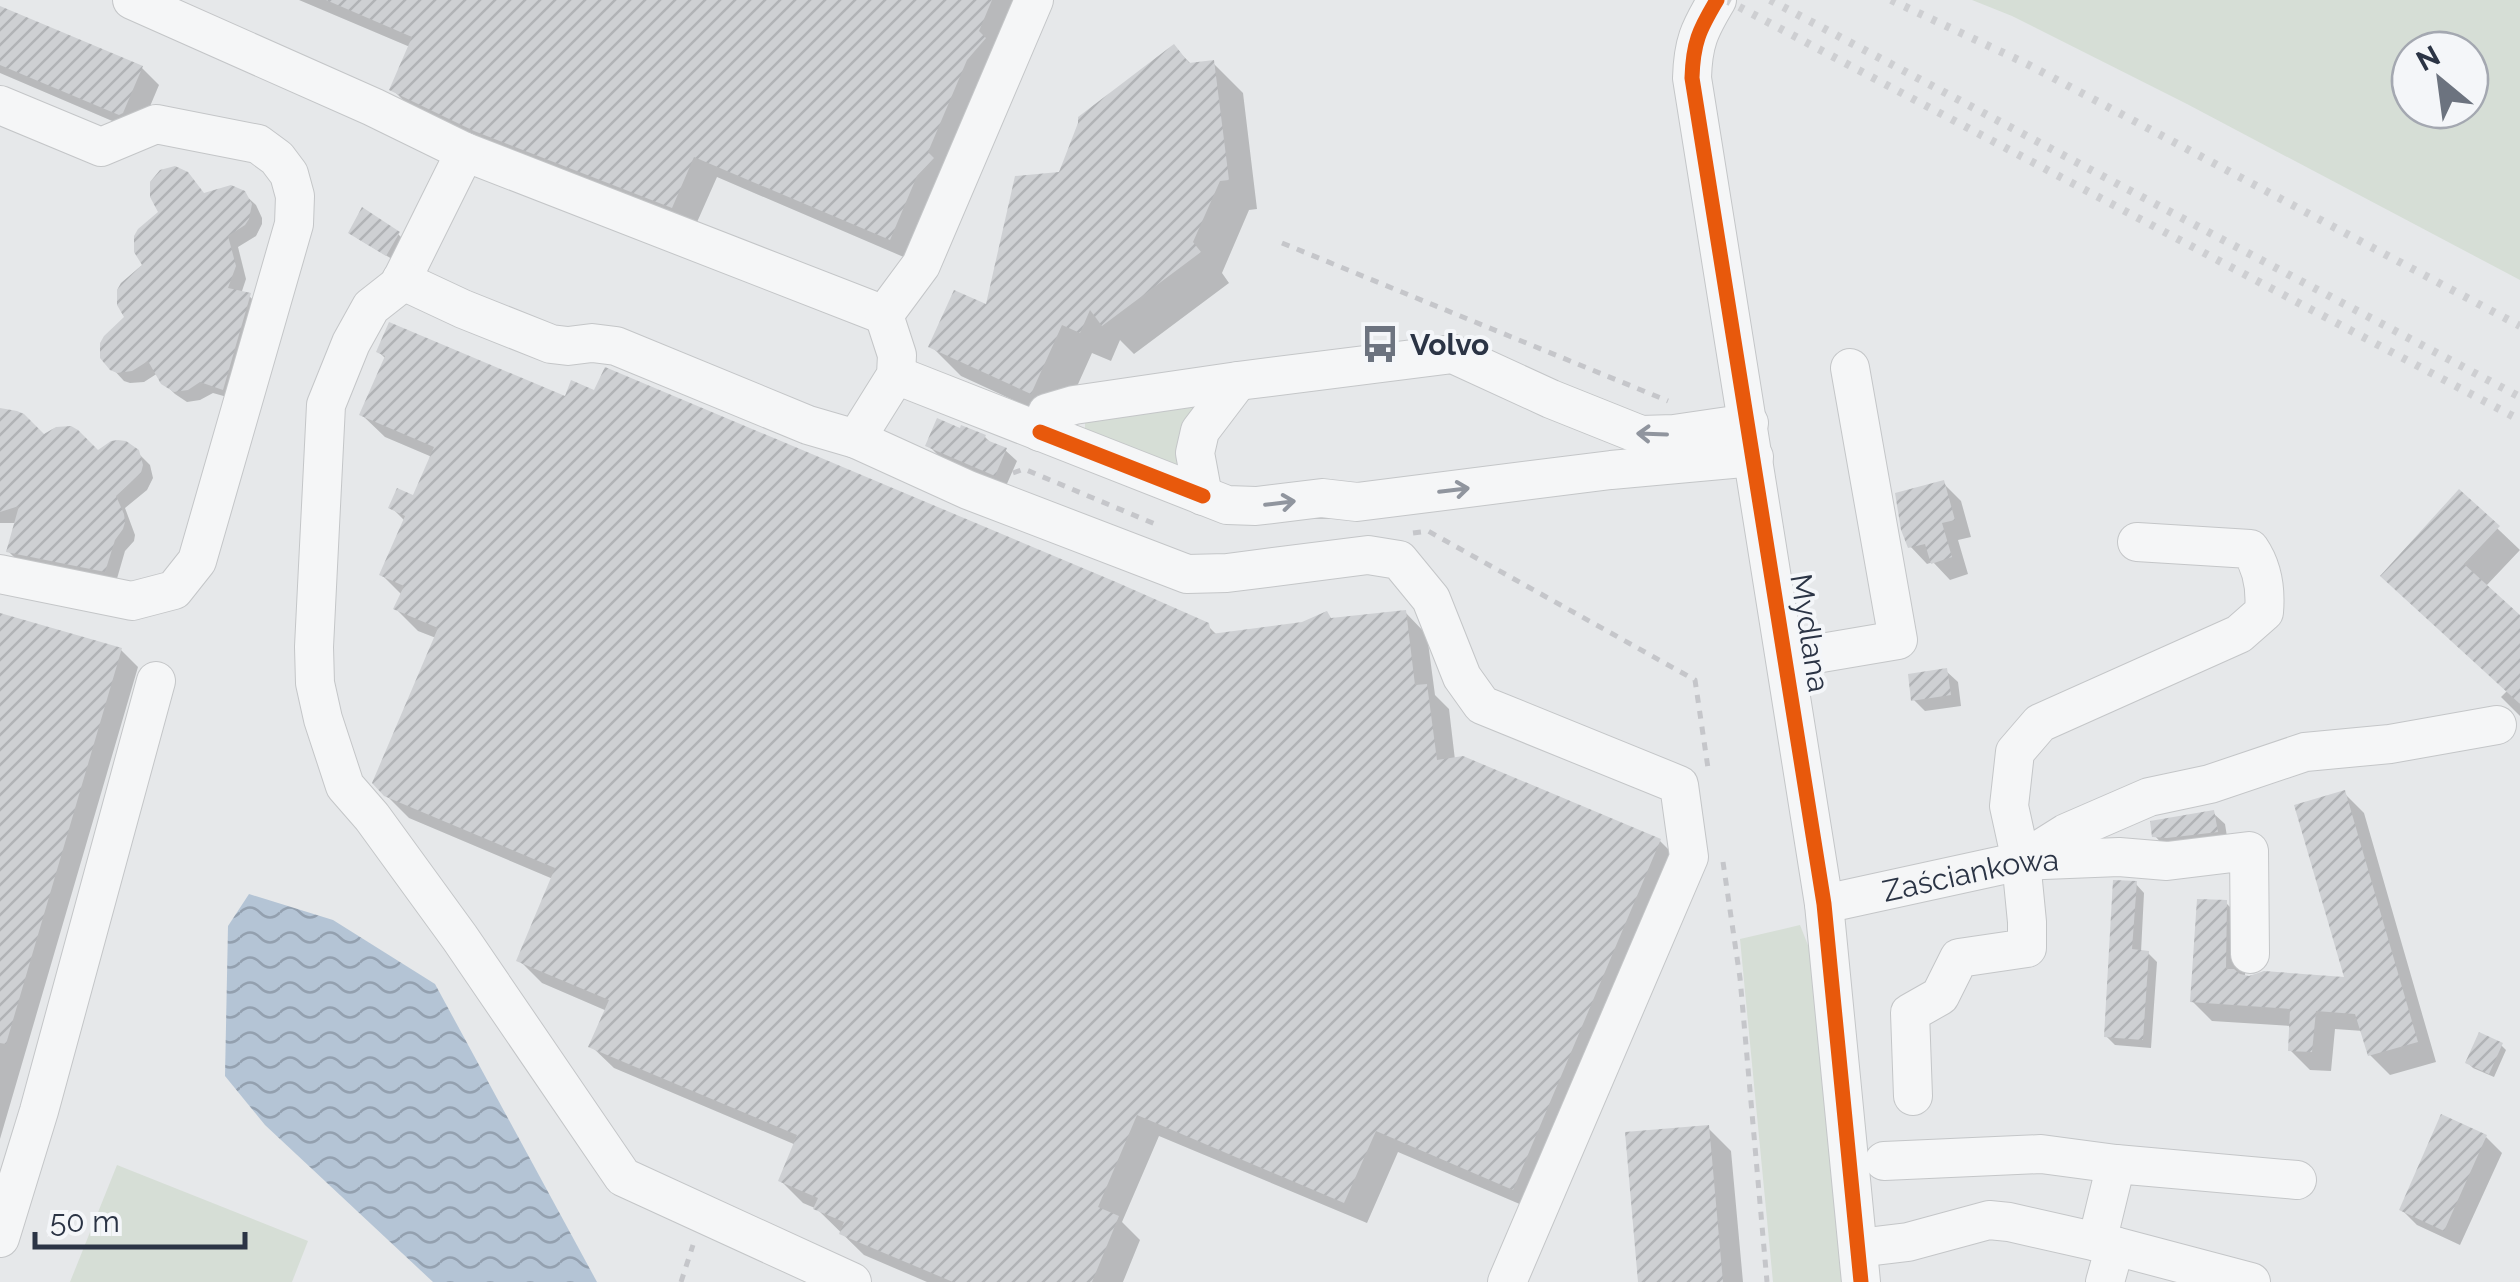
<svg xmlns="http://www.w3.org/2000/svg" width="2520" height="1282" font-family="Raleway,sans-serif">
<defs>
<pattern id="water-waves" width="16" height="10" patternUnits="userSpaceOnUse" patternTransform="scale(2.5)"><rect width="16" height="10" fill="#b4c4d5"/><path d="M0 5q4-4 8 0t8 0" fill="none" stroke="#93a0af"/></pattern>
<pattern id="building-hatch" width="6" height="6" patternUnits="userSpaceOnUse" patternTransform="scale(2.5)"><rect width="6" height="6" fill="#ced0d3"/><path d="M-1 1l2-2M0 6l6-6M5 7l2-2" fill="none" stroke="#b1b3b6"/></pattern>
</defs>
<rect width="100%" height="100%" fill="#e6e8ea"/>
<path fill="#d6ded6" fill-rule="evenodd" d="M1972,0H2520V280L2187,104L2012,16ZM2410,50H2470V110H2410Z
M1191,404L1195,407L1180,472L1085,437V417Z
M1800,925L1815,963L1843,1282H1773L1740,939Z
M117,1165L308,1241L292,1282H70Z"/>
<path fill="url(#water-waves)" d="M249,894L333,920L435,984L597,1282H433L265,1125L225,1076L228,926Z"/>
<path fill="#0003" d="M299,0H1023L913,261L717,177L694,229L415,112L392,89L410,47Z
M0,8L142,68L159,85L140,130L138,132L0,73Z
M1174,47L1192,65L1213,63L1243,93L1257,209L1249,210L1222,273L1229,283L1134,354L1120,340L1111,361L1092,353L1061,422L961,376L931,346L987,307L1061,174Z
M243,193L256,205L262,218V224L256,236L238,247L246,279L241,294L249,296L261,307L234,399L213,393L200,400L187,402L175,394L163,382L158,373L144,382L130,383L124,381L112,368L145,266L206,195Z
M398,234L403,239L392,259L357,238Z
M379,352L566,400L1207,625L1218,636L1405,612L1427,635L1435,695L1449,709L1455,760L1660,841L1682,863L1536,1211L1398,1152L1367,1223L1159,1136L1122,1222L1140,1240L1123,1282H927L864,1255L817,1209L803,1203L781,1181L796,1145L614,1068L591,1046L607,1011L542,983L519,960L553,879L409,818L386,795L436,638L418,631L396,609L402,595L382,575L405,521L391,507L415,499L432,457L385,437L362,415L386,359Z
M0,416L44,437L98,453L137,452L150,465L153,478L147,490L125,508L135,535L134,541L125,551L116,582L20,563L9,552L17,523H0Z
M985,437L993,445L1005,450L1017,461L1006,486L939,456L928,445Z
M1943,483L1961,501L1971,537L1958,540L1968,574L1950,580L1933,562L1927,564L1910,546Z
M2459,492L2520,550L2485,587L2520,618V716L2501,697L2507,691L2406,598Z
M0,615L121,650L138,667L0,1139Z
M1946,671L1958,682L1961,706L1925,711L1914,700Z
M2344,793L2364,813L2436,1062L2390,1075L2370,1055L2363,1031L2335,1029L2331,1071L2310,1070L2290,1050L2292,1026L2212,1021L2192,1001L2226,903L2246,923L2245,978L2348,980Z
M2213,813L2225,824L2228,843L2166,848L2155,836Z
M2135,883L2144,893L2141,952L2148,953L2157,962L2151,1048L2115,1045L2106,1036Z
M2501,1045L2506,1050L2494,1077L2473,1068L2468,1063Z
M1708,1128L1731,1151L1743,1282H1640Z
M2486,1137L2502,1153L2460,1245L2417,1225L2402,1210Z"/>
<path fill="url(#building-hatch)" d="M326,0H992L979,31L986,38L967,60L928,152L934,158L917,176L890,240L694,157L672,208L474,131L389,90L412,37Z
M0,6L143,66L123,113L119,115L0,65Z
M1174,44L1189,63L1214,60L1229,180L1220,181L1193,242L1201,252L1102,326L1090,310L1080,333L1062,325L1031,394L928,347L954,290L986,304L1015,176L1059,172L1078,123V117Z
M175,166L188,172L204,193L231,185L245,191L252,204L249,219L245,225L228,236L236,266L228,288L251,293L223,390L200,382L188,390L174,392L161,384L148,361L132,371L117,373L110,370L100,358V343L104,336L124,317L117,305V290L121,283L142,265L134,252V236L138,229L158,212L150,197V182L160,170Z
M362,207L400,232L386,256L348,233Z
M389,322L565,396L571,380L594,390L605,367L1116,582L1209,623L1211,634L1302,622L1327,611L1331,618L1406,610L1415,685L1427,684L1437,760L1463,756L1661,839L1513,1190L1376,1131L1344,1203L1137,1115L1098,1207L1119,1216L1092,1282H953L839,1234L844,1222L813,1209L818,1198L778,1181L797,1135L588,1047L609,1000L516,961L555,868L384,796L372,783L438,628L393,609L404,586L379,575L405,516L388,508L397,488L413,495L434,447L359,415L385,356L376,352Z
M0,408L17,411L24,414L44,434L56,427L71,426L78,430L98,450L111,441L118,440L126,441L139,450L143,465L141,473L116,496L124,514L125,522L123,529L115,540L105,572L6,552L19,506L0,512Z
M937,418L960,428L961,425L986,435L984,439L1007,448L995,476L925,446Z
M1944,480L1955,520L1942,523L1952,557L1931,564L1925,544L1908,548L1901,530L1895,493Z
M2459,489L2500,526L2464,564L2520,615V704L2380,576Z
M0,613L122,648L6,1044L0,1043Z
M1947,668L1951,695L1911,701L1908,674Z
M2345,790L2418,1042L2368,1056L2355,1014L2316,1011L2312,1052L2288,1051L2290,1009L2190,1002L2197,899L2227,900L2226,969H2234L2240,974L2249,976L2264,971L2344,977L2294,805Z
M2214,810L2218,832L2167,838L2152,837L2150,821Z
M2113,880L2137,881L2132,949L2149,951L2143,1040L2104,1037Z
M2479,1032L2503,1043L2489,1074L2465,1063Z
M2441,1114L2487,1135L2444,1231L2399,1210Z
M1709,1125L1723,1282H1638L1625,1132Z"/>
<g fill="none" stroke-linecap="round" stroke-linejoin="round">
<g stroke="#c4c6c8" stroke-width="40">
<g id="minor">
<path d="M132,0L373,107L465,152L884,315"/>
<path d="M1717,0C1699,30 1693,43 1692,78L1824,904L1861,1282"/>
<path d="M0,105L101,147L156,124L258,144L277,158L289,174L295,196L294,224L197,561L174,590L132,601L0,574"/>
<path d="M465,152L399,285L371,307L351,343L326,405L314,647L315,683L323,719L345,786L372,817L460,938L623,1177L852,1282"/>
<path d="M401,280L463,309L551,344L568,346L592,343L616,346L808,425L856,439"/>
<path d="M884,315L897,355L896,375L856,439L968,490L1187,574L1227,573L1368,555L1399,560L1431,599L1462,677L1482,705L1679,785L1689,857L1507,1282"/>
<path d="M884,315L921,265L1034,0"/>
<path d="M896,375L1227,505L1256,506L1322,498L1357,502L1611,470L1754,457"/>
<path d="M1040,432L1047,413L1074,405L1238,381L1453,354L1551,399L1641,435L1674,434L1749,423"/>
<path d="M1203,496L1195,453L1200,431L1238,381"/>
<path d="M1786,659L1898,640L1850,368"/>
<path d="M2023,860L2066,833L2149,797L2210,784L2305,752L2390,744L2497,725"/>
<path id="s1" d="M1824,904L2021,861L2119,857L2167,861L2249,851L2250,954"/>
<path d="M1913,1096L1910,1013L1940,996L1959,958L2027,948V922L2021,861L2009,806L2015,752L2040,723L2239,634L2264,612C2266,589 2263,568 2250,549L2137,542"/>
<path d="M1884,1161L2041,1154L2116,1164"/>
<path d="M0,1238L39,1111L156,681"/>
<path d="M2097,1242L2116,1164L2297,1180"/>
<path d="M1858,1248L1908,1242L1989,1220L2009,1222L2115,1246L2251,1282"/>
<path d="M2105,1282L2115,1246"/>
</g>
</g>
<path stroke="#c5c6ca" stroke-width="5" stroke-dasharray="8 8" stroke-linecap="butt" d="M1282,243L1668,401
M1013,473L1024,469L1155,524
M1413,533L1428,531L1695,680L1708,768
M1723,862L1740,978L1767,1282
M681,1282L693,1245"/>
<use href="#minor" stroke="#f5f6f7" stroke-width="38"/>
<path stroke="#cecfd2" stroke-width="8" stroke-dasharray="5 10" stroke-linecap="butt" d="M1726,0L2520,420
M1770,0L2520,397
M1891,0L2027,64L2520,326"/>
<g stroke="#f4f6f9" stroke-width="21">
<path id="cycleway" d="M1717,0C1699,30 1693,43 1692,78L1824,904L1861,1282
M1040,432L1203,496"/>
</g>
<use href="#cycleway" stroke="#e8590c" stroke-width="15"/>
</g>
<defs><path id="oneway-shaft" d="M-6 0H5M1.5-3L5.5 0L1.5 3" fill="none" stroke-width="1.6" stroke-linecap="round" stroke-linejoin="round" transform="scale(2.5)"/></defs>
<g stroke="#90959e">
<use href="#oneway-shaft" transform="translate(1652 434) rotate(-178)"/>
<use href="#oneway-shaft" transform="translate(1454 490) rotate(-7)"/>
<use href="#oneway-shaft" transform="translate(1280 503) rotate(-7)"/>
</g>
<defs>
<g id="bus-bare" transform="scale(3)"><path d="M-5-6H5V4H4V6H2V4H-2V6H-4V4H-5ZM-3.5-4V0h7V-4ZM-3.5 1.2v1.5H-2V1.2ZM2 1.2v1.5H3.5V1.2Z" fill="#6c737f" stroke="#f4f6f9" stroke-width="2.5" paint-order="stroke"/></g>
</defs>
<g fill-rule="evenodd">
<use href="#bus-bare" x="1380" y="344"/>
</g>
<g text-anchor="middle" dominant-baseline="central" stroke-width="8" stroke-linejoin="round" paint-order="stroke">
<g font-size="30" font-weight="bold" fill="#2b3445" stroke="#f4f6f9" text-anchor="start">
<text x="1410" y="344">Volvo</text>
</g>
<g font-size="30" fill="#2b3445" stroke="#f4f6f9">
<text transform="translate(1810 633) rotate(81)">Mydlana</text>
<text stroke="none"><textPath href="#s1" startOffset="150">Zaściankowa</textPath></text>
</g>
</g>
<g transform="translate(2440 80) rotate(331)"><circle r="48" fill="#f4f6f9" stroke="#a4a8b1" stroke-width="2.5"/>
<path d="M0-8L18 38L0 25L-18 38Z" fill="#6c737f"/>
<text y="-15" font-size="28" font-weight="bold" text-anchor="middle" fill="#2b3445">N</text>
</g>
<path d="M35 1232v15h210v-15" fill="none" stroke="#2b3445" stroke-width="5"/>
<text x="50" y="1232" font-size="30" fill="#2b3445" stroke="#f4f6f9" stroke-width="8" paint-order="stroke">50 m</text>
</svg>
